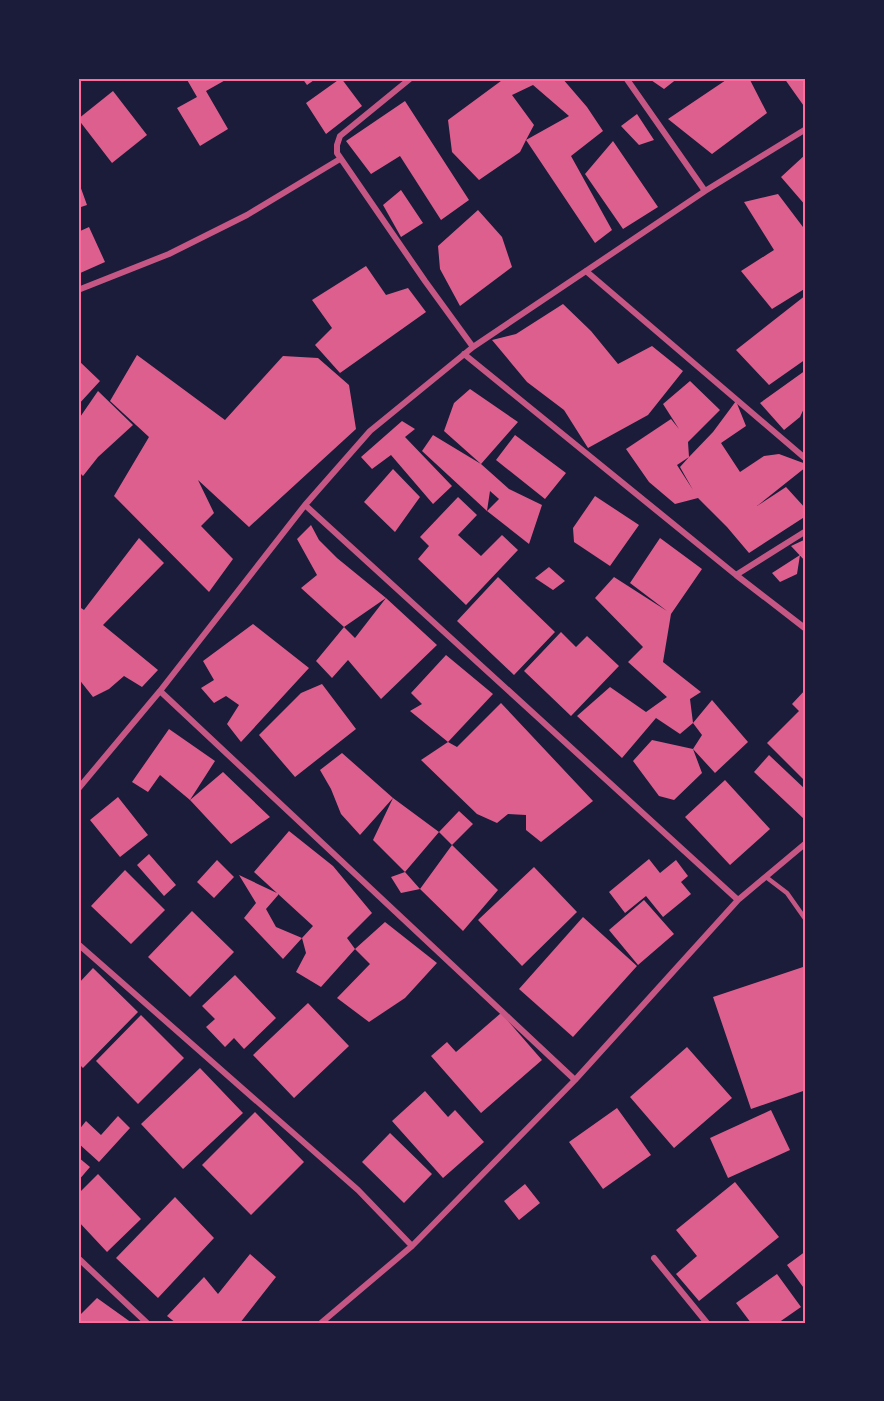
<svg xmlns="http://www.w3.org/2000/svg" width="884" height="1401" font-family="Roboto,sans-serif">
<rect width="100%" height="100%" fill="#1b1b3a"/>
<path fill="#dd5f8e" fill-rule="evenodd" d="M186,78H229L206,91L228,129L200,146L177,108L197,97Z
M302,78H317L307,85Z
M341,78L362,106L326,134L306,103Z
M505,78H562L587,107L603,131L571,156L612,230L595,243L526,140L520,152L479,180L452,152L448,120ZM533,85L569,116L526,140L534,125L512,95Z
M648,78H678L664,89Z
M729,78H749L767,113L712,154L668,119Z
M784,78H806V109Z
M113,91L147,135L112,163L78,119Z
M405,101L469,200L441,220L400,156L371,174L346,141Z
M637,114L654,140L639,145L621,126Z
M613,141L658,207L623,229L585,174Z
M806,154V206L781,177Z
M78,180L87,205L78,208Z
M401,190L423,223L401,237L383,205Z
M778,194L806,231V288L772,309L741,271L774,250L744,202Z
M478,210L502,237L512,267L460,306L440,269L438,246Z
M89,227L105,262L78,274V232Z
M366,266L386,295L408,288L426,312L340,373L315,345L332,328L312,300Z
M806,295V359L769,385L736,350Z
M563,304L591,331L618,364L652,346L683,371L648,415L588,448L564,410L527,382L492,340L516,334Z
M137,355L225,420L283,356L318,358L349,385L356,429L249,527L198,480L214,513L201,526L233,559L209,592L114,496L149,437L110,401Z
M78,360L100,381L78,405Z
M806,370V404L800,417L784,430L760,403Z
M690,381L720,410L688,442L689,457L713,432L736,401L746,426L721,443L740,472L764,456L779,454L806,464V467L757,506L786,487L806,509V516L749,553L727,527L698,498L675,504L649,482L626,449L671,419L679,429L663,404ZM689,457L680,467L693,490L677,465Z
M470,389L518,422L481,464L509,489L542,505L529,544L487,511L499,499L490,491L487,511L422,451L433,435L481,464L444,431L454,403Z
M98,391L133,425L98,457L83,476L78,471V420Z
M402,421L415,429L405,437L452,486L433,504L391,455L372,469L361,457Z
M515,435L566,473L545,499L496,460Z
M393,469L420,497L395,532L364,502Z
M595,496L639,525L610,566L574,542L573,528Z
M458,497L477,515L458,535L481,556L502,535L518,550L466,605L418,559L429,546L420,537Z
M311,525L319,540L337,558L386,598L437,645L381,699L348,660L332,678L316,661L344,627L355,638L386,598L344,627L301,588L317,575L297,539Z
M139,538L164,563L103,625L158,670L142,687L124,676L109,689L93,697L78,678V606L84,610Z
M660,538L702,569L671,614L663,662L701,692L690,699L693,723L680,734L656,718L622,758L577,716L610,687L646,712L667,697L628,662L643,647L595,598L614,577L667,611L630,583Z
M806,539V562L791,546Z
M800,555L797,574L780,582L772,573Z
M549,567L565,581L553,590L535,578Z
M498,577L555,632L514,675L457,621Z
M253,624L309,668L241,742L227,724L239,705L226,696L214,703L201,688L214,680L203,661Z
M561,632L576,647L587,636L619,666L571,716L524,671Z
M446,655L493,694L448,742L410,711L422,704L411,693Z
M322,684L356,729L295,777L259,735L301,693Z
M806,689V782L767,743L799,711L792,704Z
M712,700L748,742L715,773L693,749L702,735L693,723Z
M501,703L593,801L541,842L526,830V815L508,814L497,823L477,814L421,760L448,742L457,747Z
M169,729L215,761L190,800L223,772L270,817L231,844L190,800L160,775L148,792L132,782Z
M652,740L693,749L702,773L674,800L659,796L633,761Z
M342,753L393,798L439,832L405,872L373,840L393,798L360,835L341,814L331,789L320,770Z
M769,755L806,790V817L804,819L754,772Z
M725,780L770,829L730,865L685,817Z
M118,797L148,835L120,857L90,820Z
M459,811L473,824L452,845L439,832Z
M289,831L333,866L372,913L347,938L355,949L321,987L296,972L306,953L302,938L313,926L254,872Z
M452,845L498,890L463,931L420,889Z
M149,854L176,885L164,896L137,865Z
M649,859L660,873L676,860L688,876L681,882L691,894L663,917L646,896L625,913L609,892Z
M217,860L234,877L214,898L197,882Z
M534,867L577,912L522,966L478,920Z
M125,870L165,910L131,944L91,906Z
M405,872L420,889L401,893L391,877Z
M239,875L279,894L266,909L276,927L302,938L283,959L244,918L256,903Z
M644,900L674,934L638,965L609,930Z
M192,911L234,952L190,997L148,957Z
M583,917L637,966L573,1037L519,989Z
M385,922L437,963L405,998L369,1022L337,998L370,964L355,949Z
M806,966V1090L751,1109L713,997Z
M93,968L138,1012L83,1068L78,1063V984Z
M235,975L276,1018L244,1049L234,1038L225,1047L206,1027L215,1019L202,1006Z
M308,1003L349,1046L294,1098L253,1055Z
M501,1013L542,1060L481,1113L431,1056L447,1042L456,1052Z
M141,1015L184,1058L138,1104L96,1061Z
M687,1047L732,1098L674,1148L630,1097Z
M200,1068L243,1113L183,1169L141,1124Z
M425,1091L448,1117L455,1110L484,1142L443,1178L392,1121Z
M617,1108L651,1155L603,1189L569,1142Z
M771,1110L790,1150L728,1178L710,1138Z
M255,1112L304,1162L251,1215L202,1165Z
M118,1116L130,1128L99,1162L78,1143V1131L86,1121L101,1135Z
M390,1133L432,1174L404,1203L362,1162Z
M78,1157L90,1167L78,1181Z
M98,1174L141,1219L107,1252L78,1221V1194Z
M735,1182L779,1237L699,1301L676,1274L697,1256L676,1230Z
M525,1184L540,1203L519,1220L504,1201Z
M175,1197L214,1238L158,1298L116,1258Z
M806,1251V1291L787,1265Z
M250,1254L276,1277L240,1323H176L167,1316L204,1277L218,1294Z
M777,1274L801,1307L778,1323H751L736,1303Z
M97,1298L132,1323H78V1317Z"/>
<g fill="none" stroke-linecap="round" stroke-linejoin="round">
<path stroke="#c65784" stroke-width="4.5" d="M766,877L787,893L806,920"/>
<path stroke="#c65784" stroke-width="6" d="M411,78L340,136L337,145V153L425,281L473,347
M626,78L705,191
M586,271L806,459
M78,290L169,254L247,215L340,159
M464,354L736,575L806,629
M305,505L738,900
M736,575L806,531
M160,691L575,1080
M78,789L160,691L305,505L370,431L473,347L705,191L806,129
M78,944L358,1190L412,1246
M78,1258L147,1323
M654,1258L707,1323
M321,1323L412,1246L575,1080L738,900L806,843"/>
</g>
<rect width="884" height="1401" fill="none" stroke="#1b1b3a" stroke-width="159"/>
<rect x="80" y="80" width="724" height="1242" fill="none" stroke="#ff6b9d" stroke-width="2"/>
</svg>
